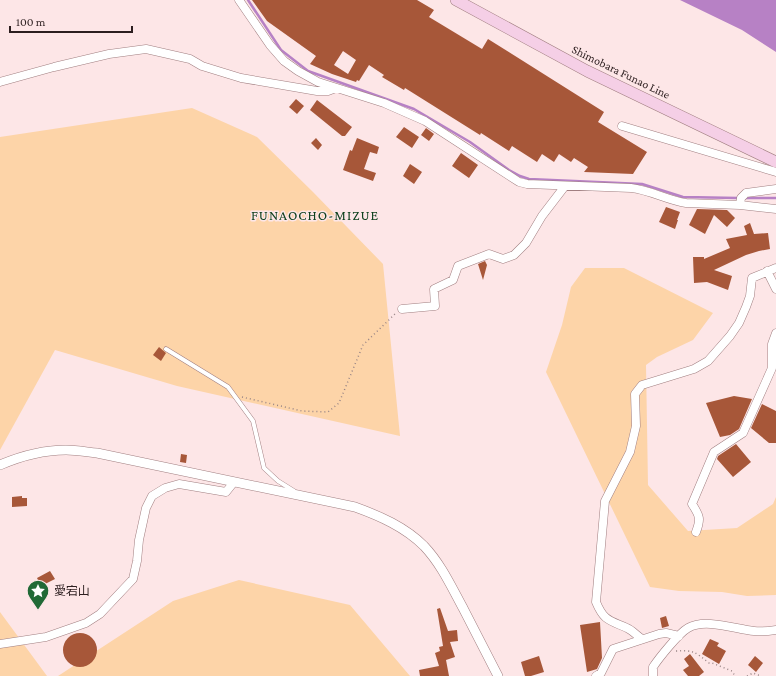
<svg xmlns="http://www.w3.org/2000/svg" width="776" height="676" font-family="'Crimson Pro','Noto Sans JP',serif">
<rect width="100%" height="100%" fill="#fde6e7"/>
<path fill="#fdd4a8" d="M192,108L257,137L313,192L383,264L400,436L177,386L55,350L0,450V137Z
M585,268H624L713,313L693,340L657,357L646,365L648,485L688,531L737,528L773,504L776,497V595L747,596L722,592L679,591L650,587L546,372L562,325L571,287Z
M239,580L350,605L410,676H58L173,601Z
M0,612L47,676H0Z"/>
<path fill="#b781c5" d="M680,0H776V52L742,30Z"/>
<g fill="none" stroke-linecap="round" stroke-linejoin="round">
<path stroke="#b781c5" stroke-width="2.5" d="M248,0L281,50L308,71L414,109L470,142L509,170L520,176L529,179L642,184L683,197L738,198
M743,198H776"/>
</g>
<path fill="#a75739" fill-rule="evenodd" d="M252,0H417L434,10L429,17L482,49L488,39L604,112L598,122L647,152L633,174L584,172L588,167L574,158L571,162L559,154L554,162L542,154L537,162L512,146L509,151L481,133L480,135L405,88L404,90L382,77L384,75L369,65L359,81L357,80L356,82L332,74L310,64L316,56L267,21ZM343,51L356,60L348,74L334,65Z
M296,99L304,106L297,114L289,107Z
M317,100L352,127L345,136H342L310,110Z
M404,127L419,137L412,148L396,137Z
M426,128L434,134L429,141L421,135Z
M316,138L322,145L318,150L311,143Z
M357,138L379,147L377,154L370,152L364,169L376,173L373,181L343,170L350,150L352,151Z
M461,153L478,165L469,178L452,166Z
M410,164L422,172L414,184L403,176Z
M666,207L680,212L677,220H678L675,229L659,222Z
M697,209L727,210L735,218L727,227L714,215L705,234L689,225Z
M750,223L754,234L768,233L770,249L759,251L746,255L714,270L732,276L728,290L707,282L694,283L693,257H704V259L730,248L726,239L747,235L744,226Z
M485,261L487,265L483,280L478,264Z
M159,347L166,353L161,361L153,355Z
M734,396L752,399L739,429L730,435L720,437L706,403Z
M762,404L776,411V443H769L751,428Z
M736,444L751,462L733,477L717,459L718,456Z
M181,454L187,455L186,463L180,462Z
M22,496V498H27V506L12,507V497Z
M50,571L55,579L41,586L37,578Z
M440,608L448,631L457,630L458,641L450,642L455,657L446,660L449,676H420L419,670L439,666L435,653L440,651L439,647L443,646L437,609Z
M666,616L669,626L662,628L660,618Z
M600,622L602,658L597,669L587,672L580,625Z
M63 650a17 17 0 1 1 34 0a17 17 0 1 1-34 0Z
M710,639L719,643L717,646L726,651L719,664L702,654Z
M690,654L704,672L699,676H688L683,670L689,666L684,659Z
M539,656L544,672L531,676H525L521,662Z
M755,656L763,663L756,672L748,665Z"/>
<g fill="none" stroke-linecap="round" stroke-linejoin="round">
<g stroke="#a17f81" stroke-width="5">
<path id="service" d="M166,349L228,387L253,421L264,468L278,481L294,491"/>
</g>
<g stroke="#a17f81" stroke-width="9">
<path id="minor" d="M239,0L270,45L284,61L298,71L318,82L384,103L425,121L519,182L527,184L631,188C650,190 667,200 686,203L740,205L776,209
M0,82L54,67L109,54L146,49L190,59L202,66L241,78L317,91H328L336,88
M622,126L776,172
M740,205L741,198L746,193L776,189
M767,271L776,289
M402,309L435,306L434,289L453,280L458,266L489,254L503,259L514,255L526,243L542,216L565,186
M696,532C701,519 700,516 692,504L714,452L743,433L772,368V344L776,333
M642,639C637,636 632,630 627,628C609,620 604,621 596,602L605,501L630,452L636,426L635,394L642,385L694,369L708,361L730,336L739,323L746,307L750,296L752,278L776,268
M0,644L46,637L86,623L100,614L133,579L137,561L139,540L146,508L152,496L165,488L179,484L226,492L234,482
M596,676L601,673L613,649L659,634L666,633L679,636
M653,676V667C659,658 679,633 688,628C705,618 735,629 754,631C761,632 769,631 776,630"/>
</g>
<g stroke="#a17f81" stroke-width="10">
<path id="tertiary" d="M0,465C21,456 42,450 66,450C76,450 87,452 97,453L355,507C380,516 405,527 424,546C441,564 451,586 463,608C475,631 486,653 498,676"/>
</g>
<g stroke="#a17f81" stroke-width="12">
<path id="secondary" d="M456,0L587,71L776,162"/>
</g>
<path stroke="#988586" stroke-width="1.5" stroke-dasharray="1 3" stroke-linecap="butt" d="M242,397L302,411L328,412L339,403L363,345L396,313
M676,651C694,650 695,652 709,663H712L732,671L735,676
M747,676L753,673L761,676"/>
<use href="#service" stroke="#fff" stroke-width="4"/>
<use href="#minor" stroke="#fff" stroke-width="8"/>
<use href="#tertiary" stroke="#fff" stroke-width="9"/>
<use href="#secondary" stroke="#f5cfe6" stroke-width="11"/>
</g>
<defs>
<g id="sight-pin" transform="scale(1.15)"><path d="M0 17L-7.5 6A9.5 9.5 0 1 1 7.5 6Z" fill="#216936" stroke="#fde6e7"/><path d="M0-6L1.8-2.2L6-1.7L2.9 1.2L3.7 5.4L0 3.3L-3.7 5.4L-2.9 1.2L-6-1.7L-1.8-2.2Z" fill="#fff"/></g>
</defs>
<g fill-rule="evenodd">
<use href="#sight-pin" x="38" y="591"/>
</g>
<g text-anchor="middle" dominant-baseline="central" stroke-width="3" stroke-linejoin="round" paint-order="stroke">
<g font-size="12" fill="#2c1e1f" stroke="#fde6e7">
<text transform="translate(621 72) rotate(26)">Shimobara Funao Line</text>
</g>
<g font-size="12" fill="#2c1e1f" stroke="#fde6e7" text-anchor="start">
<text x="54" y="591">愛宕山</text>
</g>
<g font-size="14" letter-spacing="1" fill="#0f411e" stroke="#fde6e7">
<text x="315" y="215">FUNAOCHO-MIZUE</text>
</g>
</g>
<path d="M10 26v6h122v-6" fill="none" stroke="#2c1e1f" stroke-width="2"/>
<text x="16" y="26" font-size="12" fill="#2c1e1f" stroke="#fde6e7" stroke-width="3" paint-order="stroke">100 m</text>
</svg>
